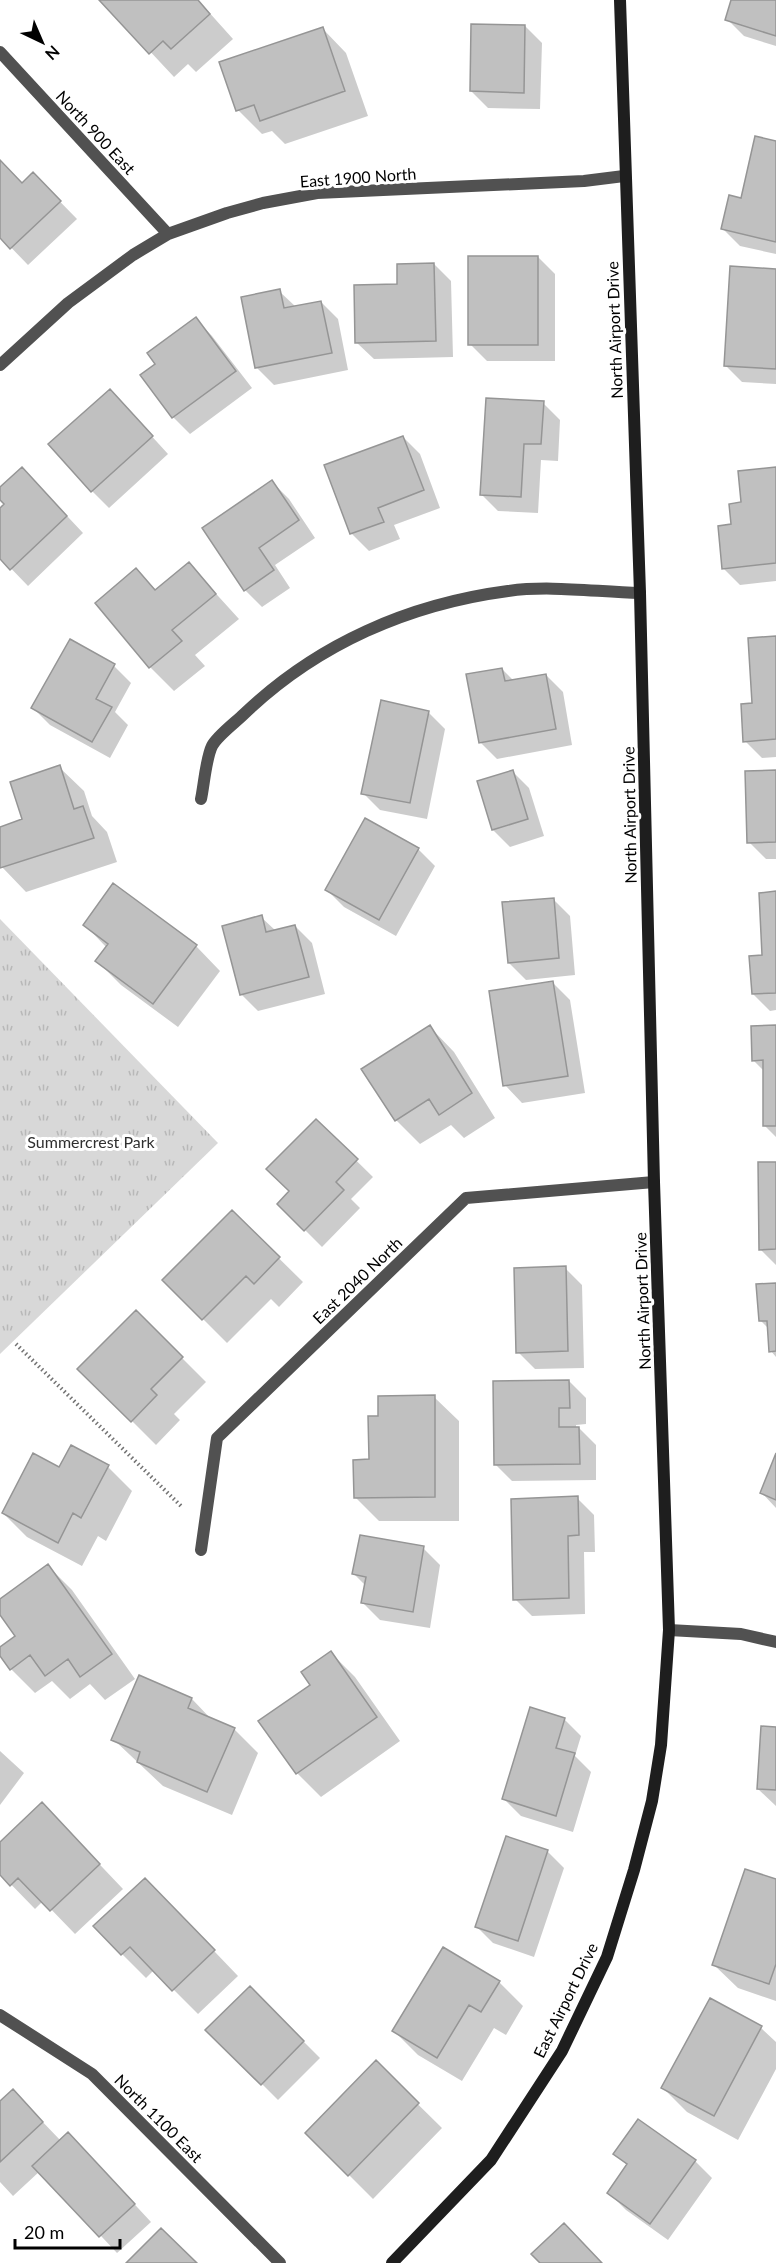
<svg xmlns="http://www.w3.org/2000/svg" width="776" height="2263" font-family="Lato,sans-serif">
<defs>
<pattern id="park-tufts" width="24" height="20" patternUnits="userSpaceOnUse" patternTransform="scale(1.5)"><rect width="24" height="20" fill="#d8d8d8"/><path d="M3 7l-1-3M5 7V3M7 7l1-3M15 17l-1-3M17 17v-4M19 17l1-3" fill="none" stroke="#b8b8b8"/></pattern>
</defs>
<rect width="100%" height="100%" fill="#fff"/>
<path fill="url(#park-tufts)" d="M0,919L218,1143L0,1354Z"/>
<path fill="#0003" d="M102,0H198L233,39L196,72L188,64L174,77Z
M733,0H776V46L744,36L727,19Z
M525,26L542,43L540,109L488,108L471,91Z
M322,28L346,53L368,116L285,144L272,131L262,134L238,110Z
M776,142V254L740,246L723,229Z
M0,162L22,185L33,174L77,219L28,265L0,236Z
M538,257L555,274V361H487L470,344Z
M434,264L451,281L453,357L374,359L356,342L398,286Z
M776,270V384L742,382L725,365Z
M279,291L296,307L321,302L338,319L348,370L274,385L257,368Z
M196,319L212,336L252,388L190,434L173,417L157,364Z
M543,403L560,420L558,461L541,460L538,513L498,511L481,494Z
M126,408L168,454L109,508L92,491Z
M403,437L420,454L440,508L394,525L400,539L369,551L352,534L326,466Z
M776,469V581L740,585L723,568L733,526L742,504Z
M272,482L289,499L315,538L275,565L290,588L262,607L245,590Z
M39,486L83,533L28,586L0,557V510L6,504L0,497V489Z
M189,564L239,619L195,655L205,666L174,691L150,667L136,570L157,591Z
M776,638V757L762,758L745,741Z
M70,641L114,666L131,683L115,712L128,725L110,758L50,725L33,708Z
M502,669L514,681L546,675L563,692L572,745L497,759L480,742Z
M428,712L445,729L427,819L380,810L363,793Z
M59,767L84,791L92,816L107,832L117,862L26,892L2,867L0,828L24,820Z
M512,771L529,788L544,836L510,847L493,830Z
M776,771V859H766L749,842Z
M418,849L435,866L396,936L344,907L327,890Z
M776,893V1010L770,1011L753,994L764,956Z
M553,899L570,916L575,975L526,980L509,963Z
M261,917L276,931L295,926L312,943L325,994L258,1011L241,994Z
M85,925L196,946L220,971L178,1027L121,985L97,961L107,948Z
M553,983L570,1000L585,1093L522,1103L505,1085Z
M430,1027L454,1052L495,1118L464,1138L451,1125L420,1144L396,1120Z
M776,1027V1137L765,1126L764,1071L753,1060Z
M316,1121L373,1177L351,1199L360,1208L322,1247L279,1204L291,1191Z
M776,1163V1265L760,1249Z
M232,1212L303,1282L279,1307L271,1299L227,1343L164,1280Z
M565,1268L582,1285L584,1368L535,1369L518,1352Z
M776,1284V1357L771,1351L769,1329L760,1320Z
M136,1312L206,1382L174,1414L180,1420L156,1445L80,1369Z
M569,1381L586,1398V1424L576,1425V1428H579L596,1445V1480L512,1481L495,1464Z
M434,1397L459,1421V1521H379L355,1497L370,1461L380,1417Z
M776,1457V1508L762,1493Z
M108,1467L132,1491L106,1541L98,1536L82,1566L27,1537L3,1513L60,1469Z
M577,1498L594,1515L595,1552H584L585,1614L532,1616L515,1599Z
M423,1548L440,1565L430,1628L380,1620L363,1603L366,1586L354,1574Z
M48,1566L72,1590L135,1679L105,1700L90,1684L70,1699L52,1681L35,1693L11,1669L0,1653V1648L17,1636L0,1612V1600Z
M331,1653L355,1677L400,1741L321,1797L297,1773L312,1685Z
M139,1677L192,1699L212,1720L234,1729L258,1753L232,1815L163,1786L113,1739Z
M564,1719L581,1736L575,1756L591,1772L573,1832L521,1816L504,1799Z
M776,1729V1806L758,1789Z
M0,1751L24,1773L0,1805Z
M66,1829L123,1889L75,1934L43,1901L35,1909L0,1873V1844Z
M547,1851L564,1868L534,1957L493,1943L476,1926Z
M776,1881V2001L738,1988L713,1964Z
M169,1904L238,1976L198,2014L154,1970L146,1978L122,1954Z
M499,1982L523,2006L506,2035L494,2028L462,2081L418,2055L394,2031Z
M250,1988L320,2058L278,2100L208,2030Z
M710,2000L761,2028L776,2042V2069L738,2140L687,2112L663,2088Z
M376,2063L442,2128L373,2199L307,2133Z
M0,2102L37,2116L61,2141L85,2151L151,2222L117,2253L40,2171L13,2196L0,2182Z
M638,2121L695,2161L712,2178L668,2240L626,2210L609,2193L628,2166L615,2154Z"/>
<path fill="#c0c0c0" stroke="#959595" stroke-width="1.5" d="M99,0H198L210,14L171,49L163,41L149,54Z
M731,0H776V36L725,20Z
M471,24L525,25L524,93L470,91Z
M323,27L345,91L260,121L254,105L236,111L219,62Z
M755,136L776,141V242L721,229L729,195L741,198Z
M0,160L22,183L33,172L61,201L10,249L0,238Z
M468,256H538V345H468Z
M434,263L436,341L355,343L354,285L397,284V264Z
M730,266L776,269V369L724,366Z
M280,289L284,308L321,301L332,353L255,368L241,297Z
M196,317L236,371L172,418L140,375L155,364L147,353Z
M110,389L153,436L91,492L48,444Z
M486,398L544,401L541,444H524L521,497L480,495Z
M403,436L424,490L378,508L384,522L350,534L324,465Z
M22,467L67,516L10,570L0,559V508L4,504L0,500V487Z
M776,467V563L722,569L718,526L731,524L729,504L741,502L738,471Z
M272,480L299,520L259,548L274,570L244,591L202,528Z
M189,562L216,594L172,630L182,641L149,668L95,603L136,568L155,590Z
M776,636V739L743,742L741,704L752,703L748,638Z
M70,639L115,664L96,699L112,707L92,742L31,708Z
M502,668L505,681L546,674L556,729L479,743L466,674Z
M381,700L429,711L410,803L361,794Z
M60,765L74,809L83,806L94,838L0,868V827L22,819L10,782Z
M513,770L528,819L492,830L477,781Z
M776,770V842L747,843L745,771Z
M365,818L419,848L379,920L325,890Z
M113,883L197,945L153,1004L95,961L108,944L83,925Z
M776,891V993L752,994L749,956L762,955L759,893Z
M554,898L559,958L508,963L502,902Z
M262,915L266,932L295,925L309,977L240,995L222,926Z
M553,981L568,1076L503,1086L489,991Z
M430,1025L472,1093L439,1115L429,1099L395,1121L361,1069Z
M776,1025V1126H763V1060L752,1061L751,1026Z
M316,1119L358,1159L336,1182L344,1190L304,1231L277,1204L289,1191L266,1169Z
M758,1162H776V1249L759,1250Z
M232,1210L280,1257L254,1284L246,1276L202,1320L162,1280Z
M566,1266L568,1351L516,1353L514,1268Z
M776,1283V1351L769,1352L767,1321H759L756,1284Z
M136,1310L183,1357L151,1389L157,1395L131,1422L77,1369Z
M569,1380L570,1408H559V1427H579L580,1464L494,1465L493,1381Z
M435,1395V1497L354,1498L353,1460L369,1459L368,1416H378V1396Z
M71,1445L109,1465L81,1518L73,1513L58,1543L2,1513L33,1453L59,1467Z
M776,1453V1500L760,1493Z
M578,1496L579,1535L568,1536L569,1598L513,1600L511,1499Z
M360,1535L424,1546L413,1612L361,1603L366,1577L352,1574Z
M48,1564L112,1654L80,1677L68,1659L45,1676L30,1655L10,1670L0,1656V1647L15,1636L0,1615V1599Z
M331,1651L377,1717L296,1774L258,1721L310,1685L301,1672Z
M139,1675L192,1698L188,1708L235,1728L207,1792L137,1762L140,1752L111,1740Z
M530,1707L565,1718L556,1748L575,1753L556,1816L502,1799Z
M761,1726L776,1727V1790L757,1789Z
M42,1802L100,1864L50,1911L18,1878L10,1886L0,1875V1842Z
M506,1836L548,1850L518,1941L475,1927Z
M745,1869L776,1879V1964L769,1984L712,1965Z
M145,1878L215,1950L172,1991L130,1947L121,1955L93,1926Z
M443,1947L500,1981L481,2012L469,2005L437,2058L392,2031Z
M250,1986L304,2041L261,2085L205,2030Z
M710,1998L762,2026L714,2116L661,2088Z
M376,2060L419,2103L348,2176L305,2133Z
M13,2089L43,2122L0,2162V2101Z
M638,2119L696,2160L650,2224L607,2193L627,2164L613,2154Z
M68,2132L135,2204L99,2237L32,2166Z
M564,2223L602,2263H540L531,2254Z
M161,2228L197,2263H126Z"/>
<g fill="none" stroke-linecap="round" stroke-linejoin="round">
<path stroke="#737373" stroke-width="4" stroke-dasharray="1.5 3" stroke-linecap="butt" d="M16,1344L182,1507"/>
<path stroke="#515151" stroke-width="12" d="M0,52L168,234
M0,365L68,303L133,255L168,234L227,213L263,203L317,193L584,181L624,176
M201,799C204,785 206,758 212,746C217,736 236,722 244,714C317,644 409,604 508,591C551,585 596,592 640,593
M201,1550L217,1438L466,1198L654,1182
M669,1630L741,1634L776,1642
M0,2015L92,2074L280,2263"/>
<path stroke="#1e1e1e" stroke-width="12" d="M392,2263L491,2160L562,2051L607,1957L634,1870L652,1801L661,1745L669,1630L654,1182L640,593L620,0"/>
</g>
<g text-anchor="middle" dominant-baseline="central" stroke-width="6" stroke-linejoin="round" paint-order="stroke">
<g font-size="16" fill="#000" stroke="#fff">
<text transform="translate(96 132) rotate(47)">North 900 East</text>
<text transform="translate(358 177) rotate(-4)">East 1900 North</text>
<text transform="translate(614 330) rotate(-92)">North Airport Drive</text>
<text transform="translate(629 815) rotate(-91)">North Airport Drive</text>
<text transform="translate(357 1280) rotate(-44)">East 2040 North</text>
<text transform="translate(642 1301) rotate(-92)">North Airport Drive</text>
<text transform="translate(565 2000) rotate(-64)">East Airport Drive</text>
<text transform="translate(159 2118) rotate(45)">North 1100 East</text>
</g>
<g font-size="16" fill="#2f2f2f" stroke="#fff">
<text x="91" y="1141">Summercrest Park</text>
</g>
</g>
<g transform="translate(42 42) rotate(136)" stroke="#ffffff" stroke-width="4.5" paint-order="stroke">
<path d="M0-4.5L10 22L0 15L-10 22Z" fill="#000000"/>
<text y="-9" font-size="16" font-weight="bold" text-anchor="middle" fill="#000000">N</text>
</g>
<path d="M15 2239v9h105v-9" fill="none" stroke="#000000" stroke-width="3"/>
<text x="24" y="2239" font-size="18" fill="#000000" stroke="#ffffff" stroke-width="4.5" paint-order="stroke">20 m</text>
</svg>
